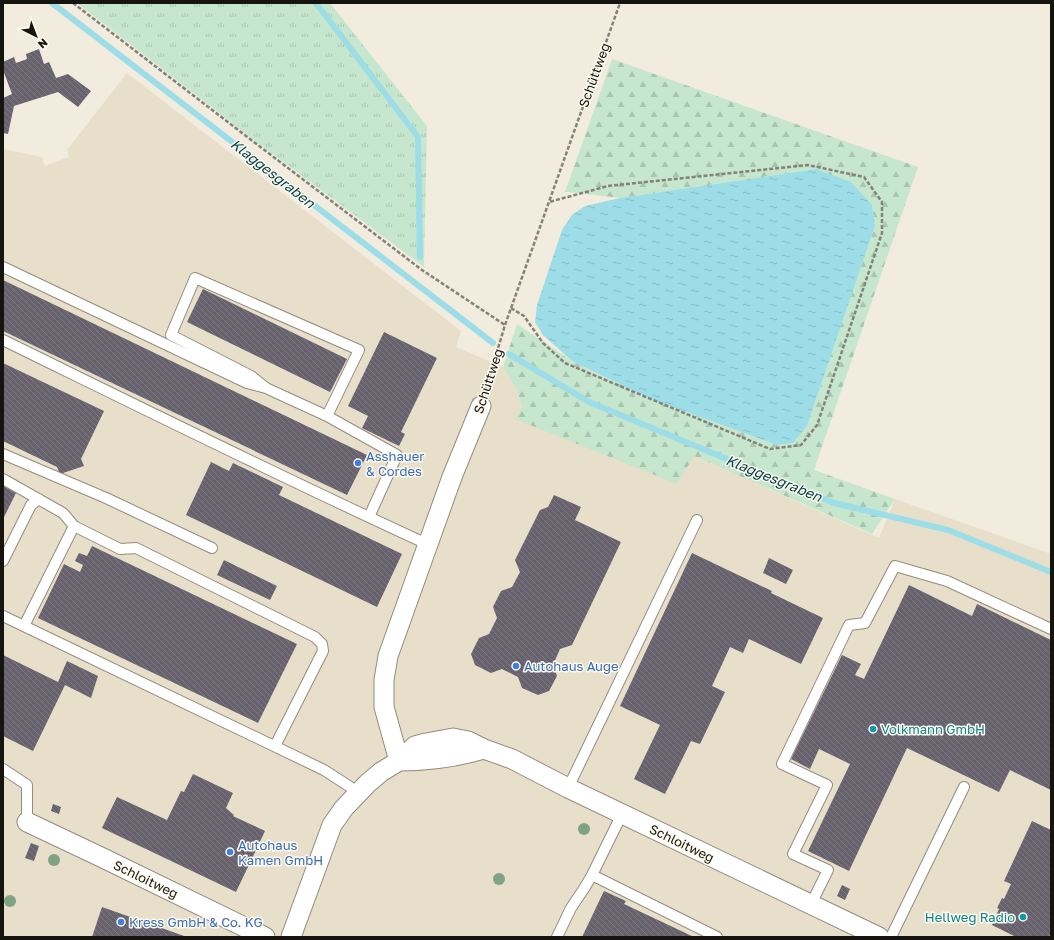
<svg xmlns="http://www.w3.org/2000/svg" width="1054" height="940" font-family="'Golos Text',sans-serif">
<defs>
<pattern id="grass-tufts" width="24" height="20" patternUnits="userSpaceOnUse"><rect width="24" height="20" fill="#c6e7ce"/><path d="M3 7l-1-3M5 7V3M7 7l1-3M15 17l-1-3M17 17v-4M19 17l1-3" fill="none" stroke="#a9c5b0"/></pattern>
<pattern id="forest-firs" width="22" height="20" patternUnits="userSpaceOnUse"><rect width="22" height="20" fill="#c6e7ce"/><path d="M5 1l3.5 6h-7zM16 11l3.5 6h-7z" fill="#a9c5b0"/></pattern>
<pattern id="water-ripples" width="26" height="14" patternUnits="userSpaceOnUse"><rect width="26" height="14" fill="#9cdde7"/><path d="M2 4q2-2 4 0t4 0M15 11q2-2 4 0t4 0" fill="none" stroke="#86bdc5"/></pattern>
<pattern id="building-back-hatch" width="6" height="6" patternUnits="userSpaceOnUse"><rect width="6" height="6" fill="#67626e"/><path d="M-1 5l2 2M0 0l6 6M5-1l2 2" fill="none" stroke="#7c7880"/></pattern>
</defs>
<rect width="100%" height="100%" fill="#f2ecde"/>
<path fill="#e8dfca" d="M127,73L461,331L456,347L503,367L517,388L522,407L516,419L694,456L879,538L895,499L1051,554V937H3V149L42,157L45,166L69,157L67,150Z"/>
<path fill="url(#grass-tufts)" d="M77,3H330L427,126L424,267L246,134Z"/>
<path fill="url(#forest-firs)" d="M612,59L918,167L814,470L895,499L872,534L694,456L677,484L515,419L522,407L517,389L503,367L517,324L572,361L653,400L777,445L793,443L807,426L875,226L872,205L816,169L620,198L579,193L565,192Z"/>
<path fill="url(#water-ripples)" d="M816,169L851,182L872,205L875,226L807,426L793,443L777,445L653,400L572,361L543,335L535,322L537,305L562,230L572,215L585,206L620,198Z"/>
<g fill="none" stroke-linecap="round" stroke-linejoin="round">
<path stroke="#9cdde7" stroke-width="6" d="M52,3L493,343
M316,3L418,137L420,257
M509,354L589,402L834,503L948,530L1051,572"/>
</g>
<path fill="url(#building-back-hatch)" d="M39,49L44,64L49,62L56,78L68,74L91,91L78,107L58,92L14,106L8,134L3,133V98L12,94L3,70V62L14,57L16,63L27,59L26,54Z
M3,280L367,455L347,495L3,331Z
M203,289L347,359L330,392L187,322Z
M384,332L437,358L401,432L405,434L399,446L362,428L368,416L348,406Z
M3,363L104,411L81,459L84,466L60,474L57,467L3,441Z
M211,462L229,471L233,463L283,487L279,495L402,554L377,607L186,515Z
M3,486L16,493L3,519Z
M554,495L581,507L575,520L621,542L572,645L560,649L553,665L557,676L549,691L538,695L522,688L518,677L502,669L491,673L475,665L471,654L479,638L489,634L497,618L493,607L501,591L512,587L520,572L515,560L540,510L548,507Z
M92,546L297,644L258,723L38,618L64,564L80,572L83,565L75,561L79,553L87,556Z
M692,553L772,591L771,593L823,618L801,664L749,639L743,653L730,647L712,686L725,692L700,744L691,741L665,794L634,779L660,725L620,706Z
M769,558L793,570L786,584L763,573Z
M224,560L277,586L270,600L217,575Z
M909,585L972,616L977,604L1051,640V790L1010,770L999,792L907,748L849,871L808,851L850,764L819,749L810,769L791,759L842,655L861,664L855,675L864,679Z
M3,655L58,682L67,661L98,676L91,698L65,685L33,751L3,736Z
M193,774L233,793L226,808L234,815L233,816L265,831L236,892L102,828L117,797L167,820L181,791L184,792Z
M53,804L61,807L59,814L51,811Z
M1032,821L1051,830V932L1049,937H1016L992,925L999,909L997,908L1002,898L1004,899L1011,884L1004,881Z
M31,843L39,846L34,861L25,858Z
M842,885L850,889L845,900L837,896Z
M604,891L626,901L624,904L694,937H582Z
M102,907L187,937H92Z"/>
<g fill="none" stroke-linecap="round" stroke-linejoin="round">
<g stroke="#928c7f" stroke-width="12">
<path id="service" d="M3,267L247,383L266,388L327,416
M3,340C144,409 285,479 427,544
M266,388L251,376L171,335L195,278L359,350L327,416L397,455L369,517
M3,454L106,498L212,548
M3,479L63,513L74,526L120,549L136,548L315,637L322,644L323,651L275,746
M3,561L31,505L39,499
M3,616L324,770L358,792
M24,626L74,526
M3,769L27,785V822
M568,788L697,520
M592,875L622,814
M811,904L828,870L793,854L827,785L782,764L849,625L865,623L895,566L947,581L1051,629
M557,937L571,908L585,887L592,875L717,937
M891,937L964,787"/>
</g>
<g stroke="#928c7f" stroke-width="21">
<path id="minor" d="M399,761L384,707V680L388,656L452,477L481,406
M399,761C427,761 457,757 484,749
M27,822L103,858L265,937
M291,937L332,825L344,808L368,783L381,772L399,761L415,746L426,743L453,738L468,741L484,749L512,759L568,788L879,937"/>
</g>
<path stroke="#858178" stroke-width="2.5" stroke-dasharray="4 2" stroke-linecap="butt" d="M73,3L246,136L422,270L505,325
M511,308L524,316L543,343L565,363L770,449L801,445L817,425L882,233V202L864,177L808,165L608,186L549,202
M486,388L505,325L620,3"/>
<use href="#service" stroke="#fff" stroke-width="10"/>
<use href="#minor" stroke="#fff" stroke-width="19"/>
</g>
<g fill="#80a385">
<circle cx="584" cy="829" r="6"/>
<circle cx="54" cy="860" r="6"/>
<circle cx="499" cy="879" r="6"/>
<circle cx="10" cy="901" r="6"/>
</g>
<g fill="#3f7fe0" stroke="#fefaee" stroke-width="1.5">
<circle cx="358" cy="463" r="4"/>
<circle cx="516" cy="666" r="4"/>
<circle cx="230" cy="852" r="4"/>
<circle cx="121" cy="922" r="4"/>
</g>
<g fill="#0f9aa8" stroke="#fefaee" stroke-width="1.5">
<circle cx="873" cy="729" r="4"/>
<circle cx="1023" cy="917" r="4"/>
</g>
<g text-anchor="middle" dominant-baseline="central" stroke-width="3" stroke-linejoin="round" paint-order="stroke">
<g font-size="13" fill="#16140f" stroke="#fefaee">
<text transform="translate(594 75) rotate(-70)">Schüttweg</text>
<text transform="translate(488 381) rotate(-72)">Schüttweg</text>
<text transform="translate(682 843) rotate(26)">Schloitweg</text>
<text transform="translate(146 879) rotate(26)">Schloitweg</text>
</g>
<g font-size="13" fill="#366cbe" stroke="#fefaee" text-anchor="start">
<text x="366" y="456">Asshauer<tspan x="366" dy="15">&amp; Cordes</tspan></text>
<text x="524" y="666">Autohaus Auge</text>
<text x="238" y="845">Autohaus<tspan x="238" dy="15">Kamen GmbH</tspan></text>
<text x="129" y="922">Kress GmbH &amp; Co. KG</text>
</g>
<g font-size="13" fill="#0d838f" stroke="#fefaee" text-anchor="start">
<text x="881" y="729">Volkmann GmbH</text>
<text x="1015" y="917" text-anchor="end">Hellweg Radio</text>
</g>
<g font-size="14" font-style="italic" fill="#04424a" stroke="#fefaee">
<text transform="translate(273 173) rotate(38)">Klaggesgraben</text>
<text transform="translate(774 478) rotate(22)">Klaggesgraben</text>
</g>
</g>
<rect width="1054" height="940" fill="none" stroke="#16140f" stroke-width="8"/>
<g transform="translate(36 36) rotate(138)" stroke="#fefaee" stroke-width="3" paint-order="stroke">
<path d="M0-3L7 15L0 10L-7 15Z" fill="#16140f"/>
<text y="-6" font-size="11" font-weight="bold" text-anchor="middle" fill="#16140f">N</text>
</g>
</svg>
